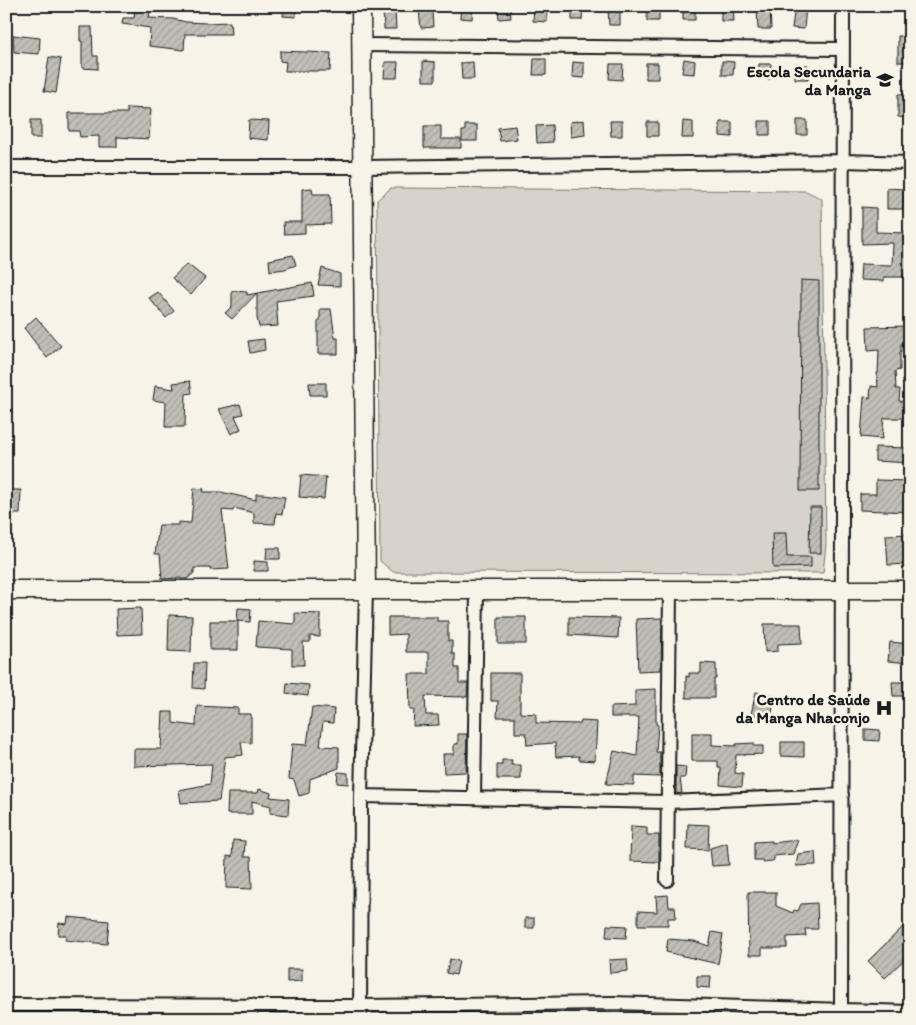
<svg xmlns="http://www.w3.org/2000/svg" width="916" height="1025" font-family="Itim,sans-serif">
<defs>
<pattern id="building-hatch" width="6" height="6" patternUnits="userSpaceOnUse" patternTransform="scale(1.25)"><rect width="6" height="6" fill="#c0beb5"/><path d="M-1 1l2-2M0 6l6-6M5 7l2-2" fill="none" stroke="#a4a39b"/></pattern>
</defs>
<rect width="100%" height="100%" fill="#f7f3e8"/>
<filter id="ink" filterUnits="userSpaceOnUse"><feTurbulence type="fractalNoise" baseFrequency=".02" numOctaves="2"/><feDisplacementMap in="SourceGraphic" scale="10" xChannelSelector="R" yChannelSelector="G"/><feConvolveMatrix kernelMatrix="1 2 1 2 8 2 1 2 1" color-interpolation-filters="sRGB"/></filter>
<g filter="url(#ink)">
<path fill="#d7d3cb" stroke="#7a7874" d="M391,188L806,191L822,199L826,544L823,573L393,572L380,561L377,200Z"/>
<path fill="url(#building-hatch)" stroke="#1c1c1c" d="M135,6H151L149,18L173,19L186,22L206,23L230,22L231,34H185L184,50L149,46L150,28L122,24L123,18H134Z
M284,6H296V17L283,16Z
M461,6H473L472,19L460,18Z
M498,6H510L511,18L499,19Z
M534,6H547V22L533,21Z
M572,6H583L582,20H572Z
M647,6H659V21H647Z
M683,6H695V20H683Z
M721,6H733L734,21H721Z
M795,6H806L804,29L792,28Z
M757,8H770L771,29H758Z
M608,9H620V25H609Z
M432,10L433,27L421,28L419,11Z
M383,11H395L396,29H384Z
M80,27H92L93,56H98V69L82,68V41H80Z
M13,35L40,38L39,54L14,52Z
M898,36H910V62H898Z
M280,51L331,53L330,71H285L286,62L280,61Z
M49,57L61,59L56,93L44,91Z
M534,59H546V75H533Z
M684,59L695,61L694,74L682,73Z
M423,61L435,62V81H423Z
M722,61L734,62L733,75H722Z
M385,62H398L397,78H384Z
M473,62L474,79H462L461,63Z
M573,62L584,63V78L572,77Z
M646,63H658V79H646Z
M610,64H623L622,80L609,79Z
M759,64H771L770,79L758,78Z
M795,65H808V79H795Z
M898,94H910V118L898,117Z
M127,108L151,109L149,139L117,137V147H99V136L80,137L79,131H69V113H127Z
M31,120H41V138H31Z
M249,120L269,121L268,140L248,138Z
M584,120L585,135L571,137L570,122Z
M797,120H807V135H797Z
M610,121H622V136H611Z
M683,121L693,122V138H682Z
M759,121H770V135H759Z
M647,122H658V136H647Z
M720,122H732V137L720,136Z
M465,125H477V141H462V131H465Z
M552,125L553,142L537,143L536,126Z
M424,126H441V139H461V148H424Z
M515,126L517,139L500,141L498,128Z
M312,188L313,194H330L331,224L305,225V233L284,234L283,222H302V189Z
M887,188L904,189L903,209H887Z
M862,207L876,208V232L908,233L907,277H884V281L860,280L861,264L892,265L893,243L862,244Z
M293,255L296,265L285,269L270,271L269,260Z
M187,264L205,278L191,295L172,278Z
M322,268L340,274V286L318,285Z
M801,280L819,281V491H800Z
M312,283L314,296L276,301L278,326L259,327L257,318V293L232,319L225,313L232,306V291L247,292V295Z
M158,292L174,311L166,318L149,298Z
M320,309H331L335,338H338V354H318V322L320,321Z
M36,317L61,346L47,358L24,328Z
M910,326V344H901V352H900V370L895,371L896,389H900L899,401L910,402V418H884L882,439L861,437L864,397L870,398L871,386L878,387L877,373H878L879,350L868,351L867,327Z
M264,339L265,350L250,353L248,341Z
M190,381L192,393L186,394L185,427H165L166,402L153,400L155,386L174,389L173,383Z
M309,383H326V395H310Z
M240,404L243,414L235,416L241,429L231,434L219,409Z
M875,447L910,448V463L875,461Z
M301,475L326,477L324,499L299,497Z
M876,480L910,481V512L860,510V494H876Z
M194,488L204,489L203,492H221L256,500V494H263L285,497L282,514L276,513L275,524L254,523V513L234,508L233,511L222,510L229,569L210,570V568H194V573L187,579H181L180,578L162,579L160,554H155L159,525H178V522L191,523Z
M7,490H21L20,514H7Z
M810,507H821V553H809Z
M772,533H786L787,557H811V567L773,568Z
M910,534V564L888,565L886,535Z
M267,548H280V559H266Z
M254,561L268,562V571H254Z
M141,608L142,634L117,635L116,609Z
M238,608L251,609L250,622L237,621Z
M295,613L320,614V637L310,636V642H303L304,665H292V649L256,647L258,621L295,624Z
M169,615L192,616L191,652L168,651Z
M388,617H437V621H448V641H452V654H455V668H459V683H468L467,697L425,696L426,715H438L439,725L413,726L414,710H410L409,674H429V652H406V634L388,635Z
M498,617H526V644H498Z
M569,617L619,618L618,638L569,635Z
M662,618L661,670L638,671L636,619Z
M210,621H238V650H210Z
M764,624H801L802,643L778,644V651L765,652Z
M890,642L910,644V663L888,661Z
M194,663H205L204,689L193,688Z
M701,663L716,664V679H714V698H686V676L689,677V673H701Z
M491,673H520V713L536,714V723L580,724L581,721L597,722L595,761L579,760V756L556,757L555,743L527,745L526,733H515V717H497L498,701H491Z
M892,682H908V696H893Z
M287,683L309,685L308,696L286,693Z
M656,689V724L658,725L656,752H660V777L634,776V785L606,784L614,751L637,756L639,717H611V707L635,706V690Z
M756,692L775,696L771,718L751,714Z
M197,706L238,708V714H251V743L241,742L243,755L225,757L219,801L181,803L179,790L210,784L212,764L134,766V749H161L163,712H173V723L196,726Z
M312,707L334,709L333,723L323,722L320,746L339,747V768L310,779L309,793L299,796L294,780L289,779L292,744L307,745Z
M865,729L880,730L879,741L865,740Z
M692,733H712V745L736,746V744L754,743V746H763V754L736,755L735,773L743,774L742,787L720,785L721,768H718V761H692Z
M458,734H467L466,772L444,773L443,754H454V744H458Z
M781,742H804V757L781,756Z
M502,760H512L511,765H521V779H497V765H502Z
M676,766L686,767L685,778H680L682,793L676,794Z
M338,772L348,773V784L337,783Z
M259,789L271,793L270,797L289,799L288,815L270,813L271,806L252,801V814H227L228,793H258Z
M688,824L709,825L708,850L687,849Z
M631,826L647,827V835H659V862L630,861Z
M233,840L245,841L244,857H251L252,889L226,888L227,856L232,857Z
M798,840L793,854L774,856V860L772,861L763,862L762,860H754V842L772,841V843Z
M727,843L729,865L712,866L710,848Z
M815,852L816,865L796,866L798,854Z
M748,892H776V906L793,913L794,910L798,911L801,904L817,903L818,929H805L806,936L787,937V948H762V955H749Z
M668,895L669,907H675L676,918H668V925H638V911L657,912L656,896Z
M68,917L109,921L107,944L65,940L66,935H58L59,923L67,924Z
M525,918H534V928H525Z
M910,920V954L885,978L868,961Z
M607,925L627,926L626,938L606,937Z
M712,932L723,934L718,964L666,952L668,939L694,941L709,946Z
M450,959L459,961L456,975L446,973Z
M627,959L628,971L610,973L609,960Z
M287,969H302V981L287,982Z
M697,976H711L710,988L697,987Z"/>
<g fill="none" stroke-linecap="round" stroke-linejoin="round">
<g stroke="#1c1c1c" stroke-width="16">
<path id="street" d="M361,45L843,49
M6,167H362L844,161L910,163
M361,796L667,802L842,795
M474,798L477,590
M667,880L670,590
M6,1005L360,1006L613,1003L910,1012
M250,1019L251,1005
M360,1019L361,796L366,590
M841,1019L843,6"/>
</g>
<g stroke="#1c1c1c" stroke-width="21">
<path id="secondary" d="M361,6L366,590
M6,590H910"/>
</g>
<use href="#street" stroke="#f7f3e8" stroke-width="12"/>
<use href="#secondary" stroke="#f7f3e8" stroke-width="18"/>
</g>
</g>
<defs>
<g id="school-bare" transform="scale(1.35)"><path d="M0-5L7-2L0 1L-7-2ZM-4 1L0 2.5L4 1V4Q0 6-4 4Z" fill="#1c1c1c" stroke="#f7f3e8" stroke-width="2.5" paint-order="stroke"/></g>
<g id="hospital-bare" transform="scale(1.35)"><path d="M-5-5h3v3.5h4V-5h3V5h-3V1.5h-4V5h-3Z" fill="#1c1c1c" stroke="#f7f3e8" stroke-width="2.5" paint-order="stroke"/></g>
</defs>
<g fill-rule="evenodd">
<use href="#school-bare" x="885" y="80"/>
<use href="#hospital-bare" x="884" y="708"/>
</g>
<g text-anchor="middle" dominant-baseline="central" stroke-width="5" stroke-linejoin="round" paint-order="stroke">
<g font-size="16" font-weight="bold" fill="#1c1c1c" stroke="#f7f3e8" text-anchor="end">
<text x="871" y="71">Escola Secundaria<tspan x="871" dy="18">da Manga</tspan></text>
<text x="870" y="699">Centro de Saúde<tspan x="870" dy="18">da Manga Nhaconjo</tspan></text>
</g>
</g>
<rect width="916" height="1025" fill="none" stroke="#f7f3e8" stroke-width="25"/>
<rect x="12" y="12" width="891" height="1000" fill="none" stroke="#1c1c1c" stroke-width="2" filter="url(#ink)"/>
</svg>
